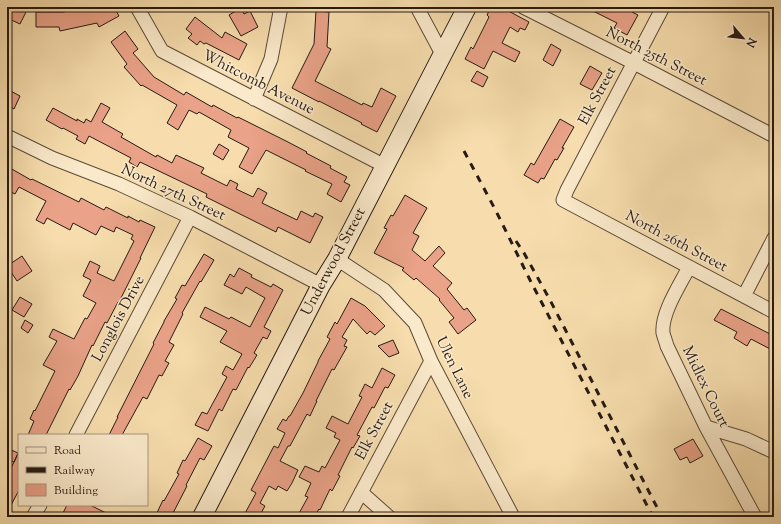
<svg xmlns="http://www.w3.org/2000/svg" width="781" height="524" font-family="'Sorts Mill Goudy',serif">
<rect width="100%" height="100%" fill="#f7ddad"/>
<filter id="stains"><feTurbulence type="fractalNoise" baseFrequency=".005" numOctaves="4"/><feColorMatrix values="0 0 0 0 .2 0 0 0 0 .09 0 0 0 0 .02 0 0 0 .5 -.17"/></filter>
<radialGradient id="worn" r=".72"><stop offset=".6" stop-color="#630" stop-opacity="0"/><stop offset="1" stop-color="#630" stop-opacity=".3"/></radialGradient>
<path fill="#eaa288" stroke="#261a14" d="M7,7H16L26,12L20,24L7,18Z
M88,7H114L119,16L99,27L97,23L60,31L59,27H36V12H63Z
M491,7H501L529,22L525,30L520,28L518,32L510,27L502,43L520,52L515,62L493,51L484,69L465,59L471,47L473,49L489,17L487,15Z
M585,7H634L632,12L638,15L627,35L614,28L617,23Z
M241,8L244,14L250,11L258,27L241,36L229,15Z
M316,11L329,12L327,47L331,49L315,81L362,105L363,103L372,107L381,88L396,96L377,132L361,124L362,123L319,101V102L292,88L314,44Z
M195,17L222,38L225,32L247,44L239,60L206,43L204,44L200,41L197,45L188,38L192,34L186,29Z
M125,31L138,49L133,53L154,77L184,95L186,92L212,107L213,105L237,118L238,117L288,142L307,152L306,153L331,166L330,168L347,177L344,182L350,185L341,202L327,194L332,184L305,171L306,170L266,150L252,174L239,167L249,148L228,137L231,130L199,112L197,114L189,110L178,130L167,123L177,105L142,85L141,86L124,67L127,64L111,42Z
M551,44L561,50L553,66L543,60Z
M590,66L602,73L592,90L580,84Z
M477,71L488,77L483,87L471,81Z
M7,89L20,96L14,109L7,105Z
M101,103L110,108L102,122L123,134L121,137L156,157L157,155L172,163L176,155L204,168L201,173L227,186L230,180L238,184L236,189L253,197L258,188L267,193L262,203L297,220L301,211L313,217L315,213L323,217L310,243L278,227L276,232L206,197L207,194L140,162L137,167L129,162L131,158L89,136L85,144L76,139L78,136L63,128L62,129L46,120L53,108L77,121V119L84,123L86,119L91,122Z
M560,119L574,127L562,148H564L557,160L555,159L544,179L541,178L538,183L524,175L531,163L534,165Z
M219,144L229,150L223,160L213,154Z
M10,168L31,180L32,179L79,202L81,198L104,210L106,207L128,218V216L139,222L140,220L155,227L140,258H141L119,302H118L107,323L105,322L93,346L92,345L78,376L70,390L69,389L46,435H28L34,421L30,419L34,410L35,411L55,371L43,365L57,341L49,337L53,329L74,339L85,318L87,319L96,303L83,296L91,280L83,276L90,261L100,266L97,273L114,281L134,241L131,239L133,235L116,227L114,232L101,226L96,235L73,223L70,230L47,218L44,224L36,220L46,201L19,187L15,194L7,190V174Z
M405,195L427,208L413,233L419,236L412,250L425,261L439,246L445,253L433,266L452,283L447,289L464,310L467,308L476,320L458,334L449,322L454,318L439,300L440,299L416,278L414,280L402,270L404,268L374,253L387,229L384,228L391,215L393,216Z
M204,254L214,260L201,282L200,281L182,313L183,314L169,342L174,345L165,361L169,363L162,376L159,375L147,399L143,397L122,435H109L118,417H117L154,344L153,343L164,322V321L177,299L175,298L182,285L185,286Z
M22,256L32,271L17,281L7,266Z
M239,268L252,275L251,277L271,287L273,284L283,290L264,327L271,331L267,339L263,337L254,353L257,355L249,368L248,367L236,390L233,389L222,411L219,409L208,431L195,425L202,412L207,414L227,377L222,374L226,366L233,370L242,354L220,342L227,331L200,317L205,307L229,319L231,317L250,327L265,298L246,287L242,294L224,285L230,274L234,277Z
M20,297L32,304L24,317L12,310Z
M351,298L365,306L385,326L375,335L370,331L367,334L353,319L342,337L347,340L344,346L347,347L334,370L332,369L316,401H317L310,416L307,414L290,446H288L280,461L298,470L292,483L287,491L278,486L276,490L269,486L260,503L265,506L259,517H243L256,493L251,490L274,446L278,448L285,433L277,429L283,419L286,421L289,416H290L303,393L318,362V361L330,339L327,337L335,322L337,324Z
M721,309L774,336V351L751,339L747,346L734,338L737,332L714,320Z
M25,320L33,325L28,333L21,328Z
M393,340L399,353L389,357L378,346Z
M382,368L395,375L388,388L385,387L374,408L372,407L357,435L360,436L353,448L352,447L338,475L340,476L332,491L330,489L320,510L319,509L314,517H297L308,497L305,496L311,483L299,477L305,466L319,472L322,466L325,468L340,440L334,437L336,433L326,428L332,416L348,424L362,397L359,396L365,384L372,388Z
M198,438L212,446L204,460L200,458L186,485L187,486L171,517H155L163,500L164,501L179,474L177,473L183,460L185,461Z
M693,439L703,456L690,463L687,457L680,460L674,449Z
M7,448L18,453L14,462L7,459Z
M19,452V490L7,513V476Z
M67,505H90L114,517H61Z"/>
<g fill="none" stroke-linecap="round" stroke-linejoin="round">
<g stroke="#5a4b3a" stroke-width="15">
<path id="street" d="M137,7L162,51L385,166
M417,7L442,54
M523,7L634,63L774,136
M663,7L567,190L563,200L774,312
M254,99L271,59L280,12L277,7
M7,136L52,158L119,184L190,217L321,285
M337,259L384,290L415,323L431,361L513,517
M689,267C680,285 661,313 663,333C664,337 666,342 667,346L706,427L755,517
M744,296L774,238
M706,427L746,439L774,452
M76,435L190,217
M361,492L389,517
M33,517L40,505
M348,517L431,361"/>
</g>
<g stroke="#261a14" stroke-width="20">
<path id="secondary" d="M202,517L321,285L337,259L467,7"/>
</g>
<use href="#street" stroke="#fae9ca" stroke-width="13"/>
<use href="#secondary" stroke="#fae9ca" stroke-width="18"/>
<path stroke="#261a14" stroke-width="3" stroke-dasharray="7 7" stroke-linecap="butt" d="M464,151L496,211L530,280L653,517
M516,241L524,253L550,300L662,517"/>
</g>
<g text-anchor="middle" dominant-baseline="central" stroke-width="3" stroke-linejoin="round" paint-order="stroke">
<g font-size="15" fill="#261a14" stroke="#fae9ca">
<text transform="translate(656 57) rotate(27)">North 25th Street</text>
<text transform="translate(258 83) rotate(27)">Whitcomb Avenue</text>
<text transform="translate(598 96) rotate(-62)">Elk Street</text>
<text transform="translate(173 193) rotate(25)">North 27th Street</text>
<text transform="translate(676 242) rotate(28)">North 26th Street</text>
<text transform="translate(334 262) rotate(-62)">Underwood Street</text>
<text transform="translate(119 319) rotate(-62)">Longlois Drive</text>
<text transform="translate(454 368) rotate(64)">Ulen Lane</text>
<text transform="translate(705 387) rotate(64)">Midlex Court</text>
<text transform="translate(375 431) rotate(-62)">Elk Street</text>
</g>
</g>
<rect width="781" height="524" fill="none" stroke="#f7ddad" stroke-width="24"/>
<rect x="8" y="8" width="765" height="508" fill="none" stroke="#261a14" stroke-width="2"/>
<rect x="12" y="12" width="757" height="500" fill="none" stroke="#261a14"/>
<rect x="18" y="434" width="130" height="72" fill="#fae9ca" stroke="#a59681"/>
<rect x="26" y="447" width="20" height="6" fill="#fae9ca" stroke="#a59681"/>
<text x="54" y="454" font-size="12" fill="#261a14">Road</text>
<rect x="26" y="467" width="20" height="6" fill="#261a14" stroke="#a59681"/>
<text x="54" y="474" font-size="12" fill="#261a14">Railway</text>
<rect x="26" y="484" width="20" height="12" fill="#eaa288" stroke="#a59681"/>
<text x="54" y="494" font-size="12" fill="#261a14">Building</text>
<g transform="translate(743 38) rotate(118)" stroke="#fae9ca" stroke-width="3" paint-order="stroke">
<path d="M0-3L7 15L0 10L-7 15Z" fill="#261a14"/>
<text y="-6" font-size="11" font-weight="bold" text-anchor="middle" fill="#261a14">N</text>
</g>
<rect width="100%" height="100%" filter="url(#stains)"/>
<rect width="100%" height="100%" fill="url(#worn)"/>
</svg>
